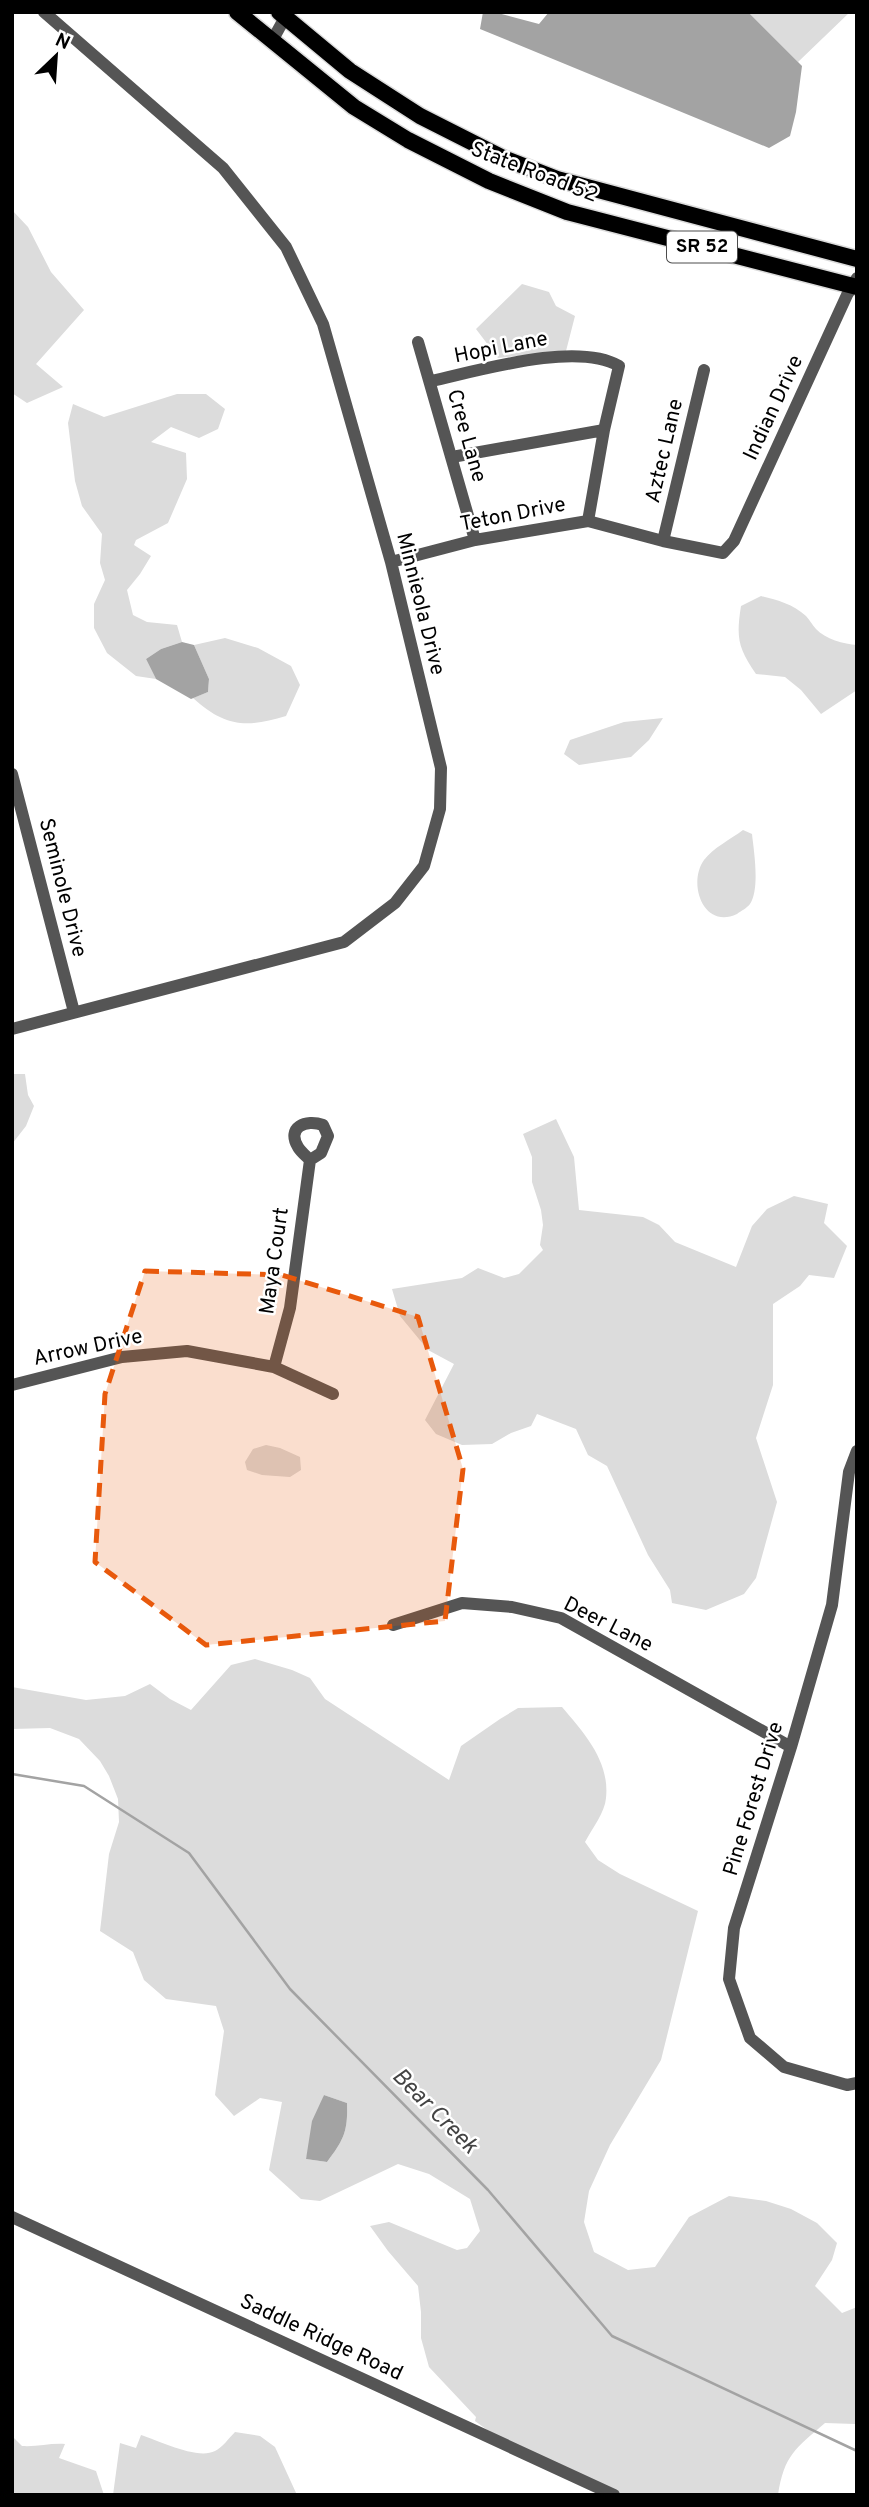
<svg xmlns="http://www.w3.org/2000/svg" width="869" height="2507" font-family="Overpass,sans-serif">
<rect width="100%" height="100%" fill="#fff"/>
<path fill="#dcdcdc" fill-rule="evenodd" d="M748,12H850L798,62Z
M12,210L28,227L51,272L84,310L36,364L63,387L27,403L12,393Z
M522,284L549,292L556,306L575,316L566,351L498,358L476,329Z
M177,394H206L225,409L218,429L199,438L171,427L151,442L186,453L187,479L168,523L136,540L134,545L151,556L140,574L127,590L133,615L147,622L177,625L182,642L161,649L146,659L156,679L136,676L107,653L94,628V604L105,580L100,563L102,534L82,506L75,481L68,423L73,404L104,417Z
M761,596C777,600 793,604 806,616C810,620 812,625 816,629C825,639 844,644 857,645V690L821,714L801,690L785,677L756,674C738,648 736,638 741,606Z
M225,638L258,648L291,666L300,685L286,716C246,728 225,727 193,698L208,692L209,679L194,645Z
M663,718L649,740L631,757L579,765L564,754L570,740L624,722Z
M743,830L752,834C754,852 760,889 750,904C747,908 741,911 737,914C704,930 687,884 704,860C713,848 731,839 743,830Z
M12,1074H25L28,1095L34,1106L26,1126L12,1144Z
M556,1119L574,1157L579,1210L643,1217L659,1225L675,1242L736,1267L752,1226L767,1209L794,1196L828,1204L824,1223L847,1246L834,1278L809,1275L800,1286L773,1304V1385L756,1438L777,1502L756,1578L744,1594L706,1610L672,1603L670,1590L648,1555L607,1466L588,1455L576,1429L537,1414L531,1426L511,1433L492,1444L462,1445L436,1434L425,1420L454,1364L428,1350L400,1316L392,1289L462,1278L478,1268L504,1278L519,1274L543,1250L540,1245L543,1225L541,1210L532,1182V1157L523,1134Z
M266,1445L280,1448L300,1457L301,1470L290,1477L262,1475L247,1470L245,1462L253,1449Z
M255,1659L292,1670L310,1678L325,1699L449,1780L461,1746L500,1719L518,1708L562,1707C584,1733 610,1761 606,1798C605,1812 592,1829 585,1842L598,1860L620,1874L698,1911L661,2060L610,2145L589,2191L584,2222L594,2252L628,2270L655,2267L689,2217L729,2196L766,2201L791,2209L817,2223L837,2243L832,2260L815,2286L842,2313L857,2307V2426L855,2424L825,2423C796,2448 784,2455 778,2495H625L585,2481L509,2446L475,2421L476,2417L429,2367L421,2338V2312L418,2286L388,2251L370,2226L389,2222L457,2250L467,2248L480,2231L470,2199L429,2174L398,2164L320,2201L301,2199L269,2170L282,2102L260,2098L234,2116L215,2095L224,2031L216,2006L166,1999L144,1980L133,1952L100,1931L109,1854L119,1822L118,1799L109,1776L100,1761L79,1739L50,1728L12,1729V1687L86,1700L125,1696L150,1684L170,1699L191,1710L231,1665ZM324,2095L347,2103C348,2131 344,2140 327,2162L306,2159Z
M235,2432L260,2436L275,2447L297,2495H113L120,2443L136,2448L141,2435C160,2441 197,2460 215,2451C222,2448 229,2438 235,2432Z
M12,2436L22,2446C37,2447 50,2443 65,2444L59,2458L96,2471L104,2495H12Z"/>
<path fill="#a3a3a3" d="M483,12H494L539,24L549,12H748L802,66L796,112L790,136L769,148L480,29Z
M182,642L194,645L209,679L208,692L191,699L156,679L146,659L161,649Z
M324,2095L347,2103C348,2131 344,2140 327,2162L306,2159L312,2121Z"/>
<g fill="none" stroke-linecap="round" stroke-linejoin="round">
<path stroke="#a3a3a3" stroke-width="2.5" d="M12,1774L84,1786L189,1853L290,1989L488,2190L612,2336L857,2451"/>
<g stroke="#dbdbdb" stroke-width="19">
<path id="major" d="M237,12L354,107L408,140L489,181L567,212L857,287
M279,12L350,71L420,116L503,158L557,179L857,259"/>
</g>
<path stroke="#555" stroke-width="12" d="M272,41L288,12
M418,342L475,540
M431,381C478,371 576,341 619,366L604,430L588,521
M452,457L604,430
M663,541L704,370
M391,562L475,540L588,521L663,541L723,553L734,541L847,295L857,278
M12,774L74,1012
M12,1029L344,942L395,903L424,866L440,809L441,768L391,562L323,324L286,247L223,168L44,12
M274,1367L290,1308L310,1160C306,1156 300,1151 298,1147C286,1127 306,1119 323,1125L328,1136L321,1153L310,1160
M12,1385L122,1357L187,1351L274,1367L333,1394
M857,1451L849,1472L832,1605L791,1747L734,1928L729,1979L750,2038L784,2067L847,2085L857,2083
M393,1625L462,1603L512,1607L561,1618L791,1747
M12,2217L614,2495"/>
<use href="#major" stroke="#000" stroke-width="16"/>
</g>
<path fill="#e8590c" fill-opacity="0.2" stroke="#e8590c" stroke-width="5" stroke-dasharray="14 9" stroke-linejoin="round" d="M145,1271L282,1275L418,1317L463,1469L445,1621L206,1645L95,1562L105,1394Z"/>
<g text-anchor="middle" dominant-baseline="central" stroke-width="5" stroke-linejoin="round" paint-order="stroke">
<rect fill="#fff" stroke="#4c4c4c" stroke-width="2" x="667" y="231.5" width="70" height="31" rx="5"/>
<g font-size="19" font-weight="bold" fill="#000">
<text x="702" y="247">SR 52</text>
</g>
<g font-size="21" fill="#000" stroke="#fff">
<text transform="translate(534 173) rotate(21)">State Road 52</text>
<text transform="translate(501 348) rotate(-11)">Hopi Lane</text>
<text transform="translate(774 408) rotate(-65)">Indian Drive</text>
<text transform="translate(466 436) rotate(74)">Cree Lane</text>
<text transform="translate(665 451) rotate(-77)">Aztec Lane</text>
<text transform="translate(513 515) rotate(-11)">Teton Drive</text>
<text transform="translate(420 604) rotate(76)">Minnieola Drive</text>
<text transform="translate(62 888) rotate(76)">Seminole Drive</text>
<text transform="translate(275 1261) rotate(-82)">Maya Court</text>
<text transform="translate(88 1348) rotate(-12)">Arrow Drive</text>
<text transform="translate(608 1625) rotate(27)">Deer Lane</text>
<text transform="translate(754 1799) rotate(-73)">Pine Forest Drive</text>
<text transform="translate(321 2338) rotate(25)">Saddle Ridge Road</text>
</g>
<g font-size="23" font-style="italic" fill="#444" stroke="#fff">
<text transform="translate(434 2112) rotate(45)">Bear Creek</text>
</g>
</g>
<rect width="869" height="2507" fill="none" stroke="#000000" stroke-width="28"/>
<g transform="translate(56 56) rotate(25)" stroke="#ffffff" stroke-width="5" paint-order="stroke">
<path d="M0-5L12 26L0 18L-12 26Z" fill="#000000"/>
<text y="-10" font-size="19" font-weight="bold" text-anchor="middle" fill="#000000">N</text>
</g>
</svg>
